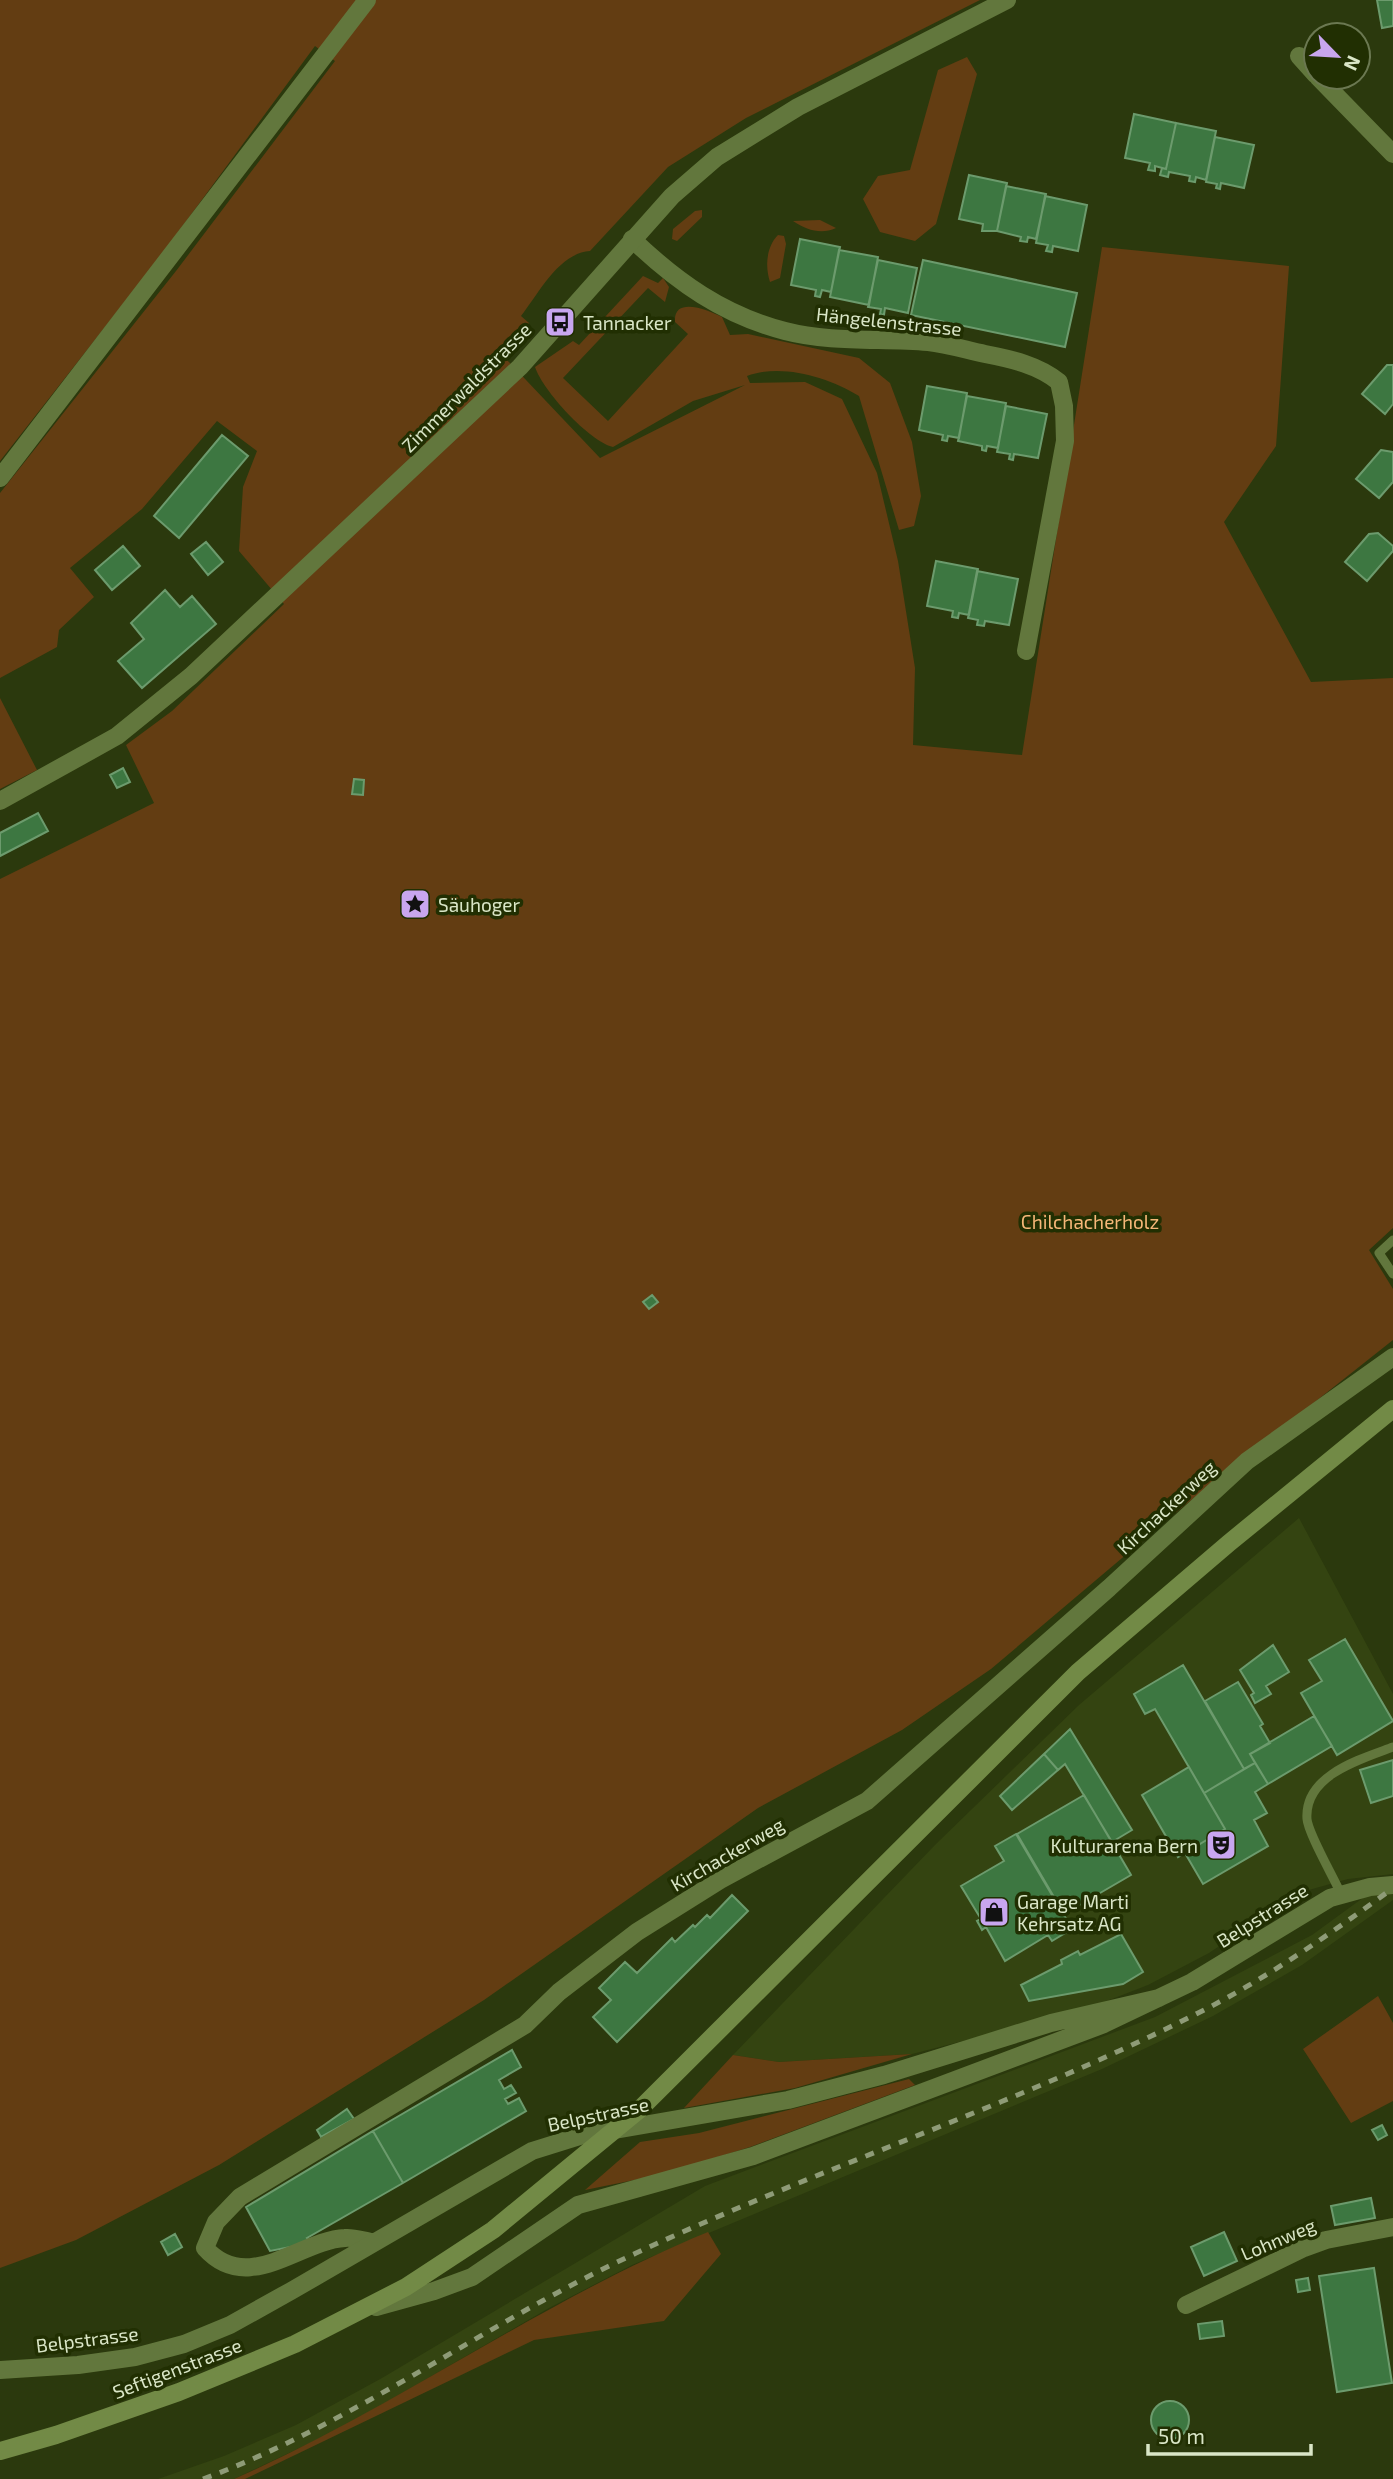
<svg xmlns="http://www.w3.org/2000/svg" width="1393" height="2479" font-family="'Exo 2',sans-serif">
<rect width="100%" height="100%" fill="#2b390d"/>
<path fill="#344411" d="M1299,1518L1393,1694V1874L1348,1879L1298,1893L1209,1953L1148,1985L1081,2011L912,2054L779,2062L733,2055L935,1845L1079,1705Z
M1393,1876V1900L1302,1965L1213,2016L1102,2069L632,2265L549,2308L342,2428L234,2479H158L224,2456L296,2425L382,2378L705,2186L1155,2017L1312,1935Z"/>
<path fill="#633d12" d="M0,0H980L746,118L668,167L590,251C559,253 539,293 521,316L529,323L507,360L600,458L745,385L693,401L613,447C589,441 543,391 535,367L573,341L579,345L643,276L658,283L663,278L669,287L665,302L648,288L563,378L608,421L688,334L675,322C673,295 710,311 722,317L730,335L748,334L859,358L890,383L912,442L921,496L914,526L899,530L859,396C828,377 781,363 747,376L750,383L805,382L842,399L877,473L898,561L915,668L913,745L1022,755L1102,247L1289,266L1276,446L1224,522L1311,682L1393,678V1228L1369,1250L1393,1289V1340L1180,1509L991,1669L902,1730L758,1808L484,2000L219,2165L76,2240L0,2268V879L154,803L126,745L172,711L284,604L239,551L243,487L257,451L217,421L142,509L70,568L94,597L59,630L57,647L0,678V493L176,271L335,61L315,46L159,258L0,461Z
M967,57L977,74L936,224L915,241L880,232L863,199L878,176L910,170L938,70Z
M702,210V217L677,241L672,239L673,229L695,211Z
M820,220L836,228C821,235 807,230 793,221Z
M778,235L784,236L786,244L780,278L770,282C765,267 766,247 778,235Z
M0,698L37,770L0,789Z
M1378,1996L1393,2023V2101L1351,2123L1303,2049Z
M912,2054L795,2088L684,2108L733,2055L779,2062Z
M909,2079L915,2085L750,2147L664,2174L585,2190L640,2142L699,2133Z
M708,2232L721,2254L664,2321L534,2340L245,2479H234C398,2407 542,2300 708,2232Z"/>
<path fill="#3d7741" stroke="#6c9b6d" stroke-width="2" d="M1377,0H1393V26L1382,28Z
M1134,114L1176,123L1166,169L1155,166V171L1148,170L1150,163L1125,158Z
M1176,123L1216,131L1206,180L1196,177L1195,182L1189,181L1190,176L1169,172L1168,177L1160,175L1162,168L1166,169Z
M1215,137L1254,145L1244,188L1221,183L1220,189L1216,188L1217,184L1206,182Z
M969,175L1007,183L997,231H982L983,224L959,219Z
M1006,186L1046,194L1036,239L1028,237L1027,242L1020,241L1021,237L997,231Z
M1045,196L1087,205L1078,251L1053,246L1052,252L1046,251L1048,245L1036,243Z
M800,239L840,247L831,292L822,290L820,297L815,296L816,290L791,285Z
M839,250L878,257L869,305L830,297Z
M878,260L917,268L908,313L885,308L884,315L880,314L881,309L868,307Z
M923,260L1077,293L1065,347L911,315Z
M1387,365H1393V404L1385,414L1362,394Z
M927,386L967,393L959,438L948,436L947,441L942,440L943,435L919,430Z
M967,396L1006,403L998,448L987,446L986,451L982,450V446L958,441Z
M1006,406L1047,414L1038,458L1014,454L1013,460L1009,459L1010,454L997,452Z
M222,435L248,456L179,538L154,516Z
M1381,450L1393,452V482L1379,498L1356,479Z
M1378,533L1393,546V551L1367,581L1345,562L1369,534Z
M206,542L223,562L208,575L191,554Z
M123,546L140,566L112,590L95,570Z
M936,561L978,569L969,615L959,613L958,618L952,617L953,611L927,606Z
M977,571L1018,579L1009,625L985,621L984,626L977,625L978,620L968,618Z
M165,590L180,607L192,596L216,624L142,688L118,661L144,639L131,623Z
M123,768L130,782L117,788L110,775Z
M354,779L364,780L363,795L352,794Z
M38,813L48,831L0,856V833Z
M652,1295L658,1302L649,1309L643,1302Z
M1345,1639L1393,1721L1337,1755L1301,1693L1322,1681L1309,1660Z
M1273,1645L1289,1672L1266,1686L1271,1694L1255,1703L1251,1695L1254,1693L1240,1670Z
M1183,1665L1244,1769L1204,1793L1155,1709L1145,1714L1134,1694Z
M1238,1682L1263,1724L1260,1726L1270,1743L1250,1754L1255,1763L1244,1769L1205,1701Z
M1314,1716L1332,1746L1268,1784L1250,1754Z
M1070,1729L1132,1830L1112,1842L1065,1764L1058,1770L1044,1754Z
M1044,1754L1058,1770L1012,1810L1000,1796Z
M1393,1760V1796L1371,1803L1360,1770Z
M1255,1763L1268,1784L1255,1792L1267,1813L1254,1820L1268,1846L1203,1884L1185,1853L1225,1829L1204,1793Z
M1189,1767L1225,1829L1178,1857L1142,1795Z
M1084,1795L1131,1875L1064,1914L1017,1834Z
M1016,1834L1072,1929L1052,1941L1048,1935L1005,1961L986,1927L982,1930L977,1921L981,1919L961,1886L1004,1861L995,1846Z
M732,1895L748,1911L617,2042L593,2017L611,2000L599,1988L625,1962L637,1973L672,1938L675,1942L693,1925L695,1927L707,1915L710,1918Z
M1121,1934L1143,1972L1123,1984L1029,2001L1021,1985L1062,1964L1061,1960L1078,1951L1080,1955Z
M512,2050L521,2067L499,2080L504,2089L511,2085L516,2093L505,2099L508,2104L519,2098L526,2111L403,2183L373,2131Z
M347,2109L354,2119L321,2137L317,2130Z
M1382,2125L1387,2135L1378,2140L1372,2130Z
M373,2131L403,2183L307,2238L311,2243L270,2251L246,2207Z
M1371,2198L1375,2218L1335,2225L1331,2206Z
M1224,2232L1237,2261L1204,2276L1191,2247Z
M175,2234L182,2247L168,2255L161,2242Z
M1374,2268L1392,2383L1337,2392L1319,2276Z
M1308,2278L1310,2290L1298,2292L1296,2280Z
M1222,2321L1224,2336L1200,2339L1198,2324Z
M1151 2420a19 19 0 1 1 38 0a19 19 0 1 1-38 0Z"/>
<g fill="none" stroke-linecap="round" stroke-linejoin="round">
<path stroke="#62773d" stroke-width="9" d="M1393,1240L1379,1253L1393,1274
M1341,1894C1334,1878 1308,1833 1307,1819C1304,1775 1361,1759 1393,1747"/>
<path stroke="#62773d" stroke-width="18" d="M1299,56L1316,75
M1318,77L1393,154
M632,239C677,282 723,315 785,331C831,343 880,338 928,342C947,344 966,350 985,354C1011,359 1038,365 1059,382L1064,406L1065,441L1026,651
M372,2242C364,2241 354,2237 345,2238C300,2240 248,2296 205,2248L216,2222L240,2197L525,2025L559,1992L637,1932L720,1880L867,1801L1109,1588L1247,1461L1393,1357
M1186,2305L1304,2248L1326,2240L1393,2227"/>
<path stroke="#62773d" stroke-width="18" d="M0,478L367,0
M0,801L117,736L191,676L520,367L672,196L717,157L798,107L1007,0
M376,2307L434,2291L472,2277L578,2205L753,2156L1104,2024L1192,1982L1330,1898L1370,1887L1393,1885
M0,2370L78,2365L135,2357L184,2344L230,2325L291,2291L532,2151L580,2136L788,2100L884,2075L1051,2023L1159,1998"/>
<path stroke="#728a46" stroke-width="18" d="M0,2451L56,2435L179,2392L295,2344L406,2287L493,2230L640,2109L1078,1672L1229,1543L1393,1409"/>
<path stroke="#8e9b77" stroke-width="5" stroke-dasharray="9 9" stroke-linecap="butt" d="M203,2479C355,2423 484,2324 630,2256C819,2167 1021,2104 1208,2008C1273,1974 1333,1932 1393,1888"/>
</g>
<defs>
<g id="bus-square" transform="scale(1.575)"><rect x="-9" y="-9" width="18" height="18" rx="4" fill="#c8a6ef" stroke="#212f02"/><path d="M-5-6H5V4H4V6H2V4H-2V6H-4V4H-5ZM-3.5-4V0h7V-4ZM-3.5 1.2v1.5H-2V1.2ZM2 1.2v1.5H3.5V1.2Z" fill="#111"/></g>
<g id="sight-square" transform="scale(1.575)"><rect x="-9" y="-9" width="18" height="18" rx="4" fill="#c8a6ef" stroke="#212f02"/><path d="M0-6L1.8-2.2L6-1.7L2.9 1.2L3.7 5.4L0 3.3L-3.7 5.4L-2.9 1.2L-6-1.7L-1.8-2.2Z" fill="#111"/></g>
<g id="theatre-square" transform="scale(1.575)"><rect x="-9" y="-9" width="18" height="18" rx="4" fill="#c8a6ef" stroke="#212f02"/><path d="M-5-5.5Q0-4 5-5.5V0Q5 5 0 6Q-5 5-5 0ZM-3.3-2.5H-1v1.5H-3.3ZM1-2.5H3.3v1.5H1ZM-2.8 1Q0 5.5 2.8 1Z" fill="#111"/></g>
<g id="shop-square" transform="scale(1.575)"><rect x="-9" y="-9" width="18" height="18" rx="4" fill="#c8a6ef" stroke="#212f02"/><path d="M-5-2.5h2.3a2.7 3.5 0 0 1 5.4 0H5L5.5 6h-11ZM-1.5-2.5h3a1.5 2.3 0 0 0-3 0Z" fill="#111"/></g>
</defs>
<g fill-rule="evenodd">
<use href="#bus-square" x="560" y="322"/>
<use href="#sight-square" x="415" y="904"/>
<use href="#theatre-square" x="1221" y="1845"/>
<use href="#shop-square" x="994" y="1912"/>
</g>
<g text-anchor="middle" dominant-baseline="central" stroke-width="7" stroke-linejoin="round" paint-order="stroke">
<g font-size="19" fill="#dae6c7" stroke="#212f02">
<text transform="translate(889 321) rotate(6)">Hängelenstrasse</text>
<text transform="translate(466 387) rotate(-45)">Zimmerwaldstrasse</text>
<text transform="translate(1166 1507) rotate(-43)">Kirchackerweg</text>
<text transform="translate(727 1854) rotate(-30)">Kirchackerweg</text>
<text transform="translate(1262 1915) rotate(-32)">Belpstrasse</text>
<text transform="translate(598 2114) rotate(-12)">Belpstrasse</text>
<text transform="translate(1278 2239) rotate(-23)">Lohnweg</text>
<text transform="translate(87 2339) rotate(-7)">Belpstrasse</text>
<text transform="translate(177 2368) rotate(-21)">Seftigenstrasse</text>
</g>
<g font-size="19" fill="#dae6c7" stroke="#212f02" text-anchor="start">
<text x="583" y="322">Tannacker</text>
<text x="438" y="904">Säuhoger</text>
<text x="1198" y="1845" text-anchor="end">Kulturarena Bern</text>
<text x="1017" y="1901">Garage Marti<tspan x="1017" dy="22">Kehrsatz AG</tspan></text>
</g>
<g font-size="19" fill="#f6b778" stroke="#212f02">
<text x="1090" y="1221">Chilchacherholz</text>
</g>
</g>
<g transform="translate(1337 56) rotate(115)"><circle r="33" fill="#212f02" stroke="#6b7851" stroke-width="2"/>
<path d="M0-5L12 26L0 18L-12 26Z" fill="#c8a6ef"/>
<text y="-10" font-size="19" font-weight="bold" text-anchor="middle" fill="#dae6c7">N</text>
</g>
<path d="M1148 2444v10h163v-10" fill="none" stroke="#dae6c7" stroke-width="3.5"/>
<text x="1158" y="2444" font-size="21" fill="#dae6c7" stroke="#212f02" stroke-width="5" paint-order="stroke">50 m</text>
</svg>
